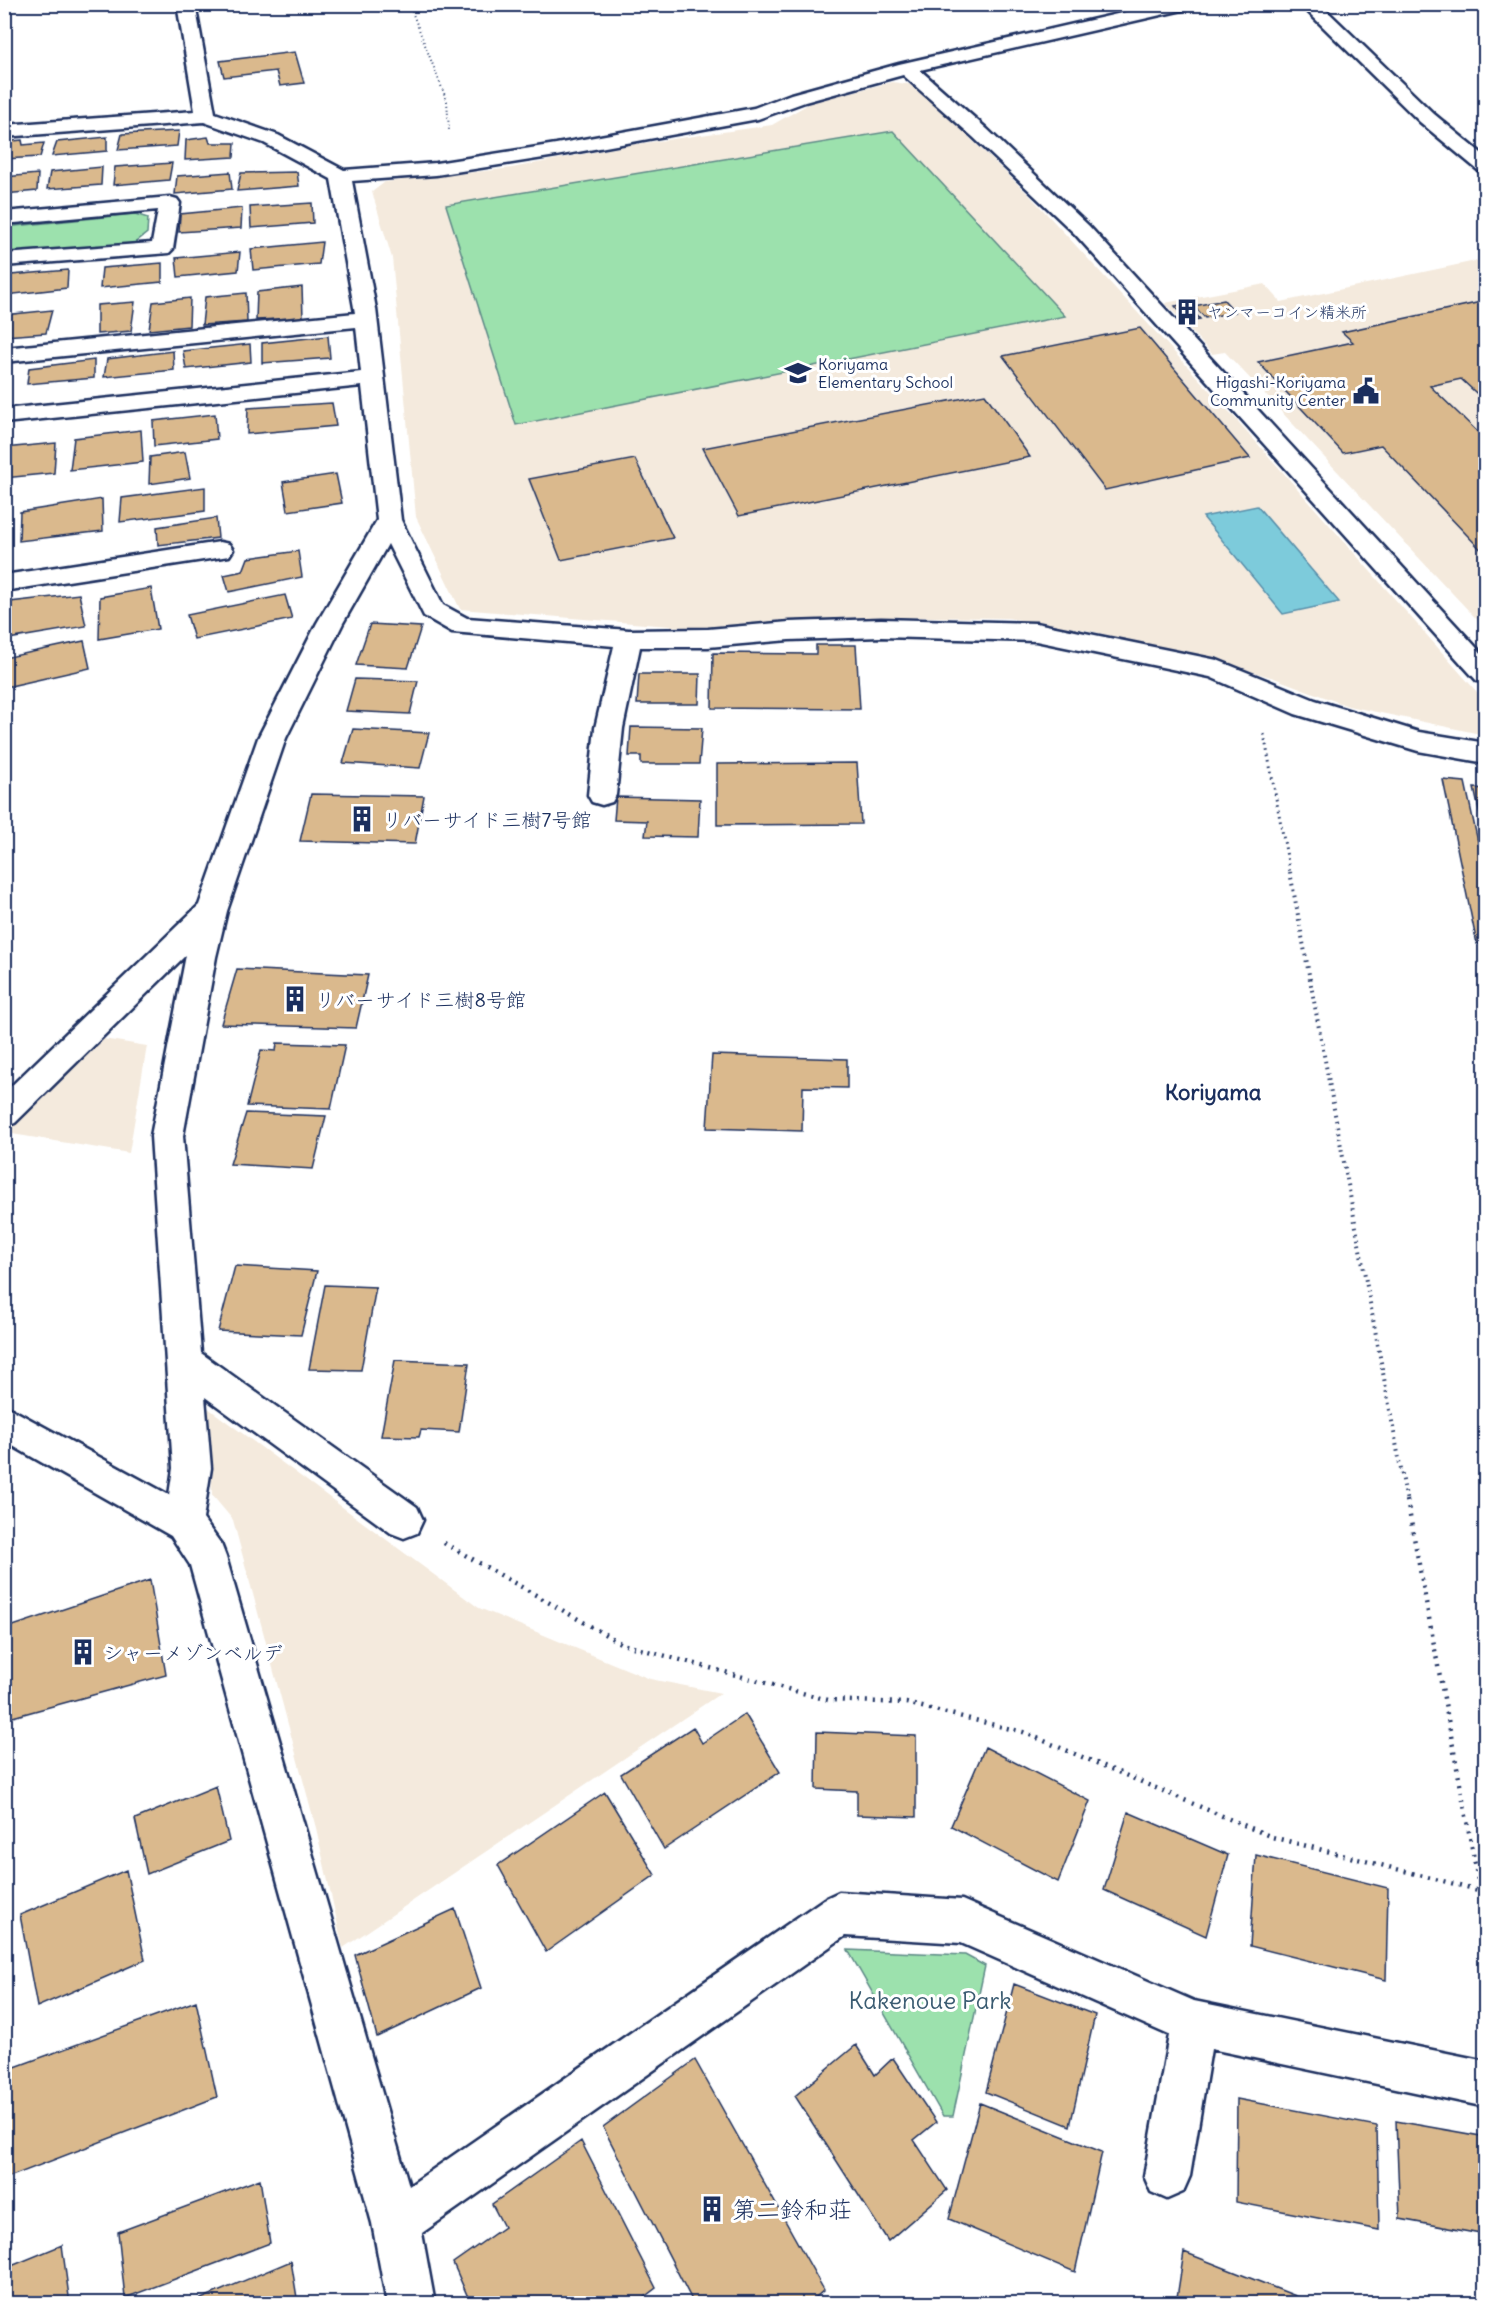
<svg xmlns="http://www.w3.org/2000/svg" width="1490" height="2308" font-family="Delius,'Klee One',sans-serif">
<rect width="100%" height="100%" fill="#fff"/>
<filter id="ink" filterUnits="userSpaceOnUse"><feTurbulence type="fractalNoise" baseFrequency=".0167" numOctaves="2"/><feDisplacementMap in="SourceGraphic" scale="12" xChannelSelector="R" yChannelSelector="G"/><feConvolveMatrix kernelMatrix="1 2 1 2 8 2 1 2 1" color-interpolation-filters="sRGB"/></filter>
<g filter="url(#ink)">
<path fill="#f4eadd" d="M892,82L915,85L1032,198L1234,417L1485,701V735L1348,706L1274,678L1195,655L1086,630L1007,618L925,617L706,629L460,609L416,517L392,258L372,192L385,182L512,168L630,145L772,125L812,102Z
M1485,259V628L1225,352L1212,354L1165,303L1265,284L1281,302Z
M103,1039L147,1046L129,1153L6,1133Z
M208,1408L479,1608L650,1679L721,1693L343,1948L316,1828L233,1520L212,1495Z"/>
<path fill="#9ce1ad" stroke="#5c8886" stroke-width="1.5" d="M893,131L1065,316L516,425L446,205Z
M135,214L148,218L147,233L132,245L5,254V227Z
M848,1950L965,1955L985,1966L953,2116H943Z"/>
<path fill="#7dcbdb" stroke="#568da9" stroke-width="1.5" d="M1257,506L1339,602L1283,614L1203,517Z"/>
<path fill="#dab98d" stroke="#1b2f5e" stroke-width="1.5" d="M295,52L304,83L280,86L276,71L224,77L220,61Z
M179,131L177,146L118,150L122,134Z
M107,137V151L52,156L57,142Z
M208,137L210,143H235L234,157L185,160L186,140Z
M22,140L23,145L44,143L40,157L4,159V142Z
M172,163L169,180L113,185L115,167Z
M102,167L101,185L47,189L50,172Z
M230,172L232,189L175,194L177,176Z
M297,172L299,186L237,191L241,173Z
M38,174L37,191L4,194V177Z
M312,203L313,223L251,228L250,207Z
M242,208L241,228L179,232L180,214Z
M322,242L319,264L253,270L251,249Z
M240,252L238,271L178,277L176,258Z
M162,263V282L100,288L102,268Z
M68,270L67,288L6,295L11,275Z
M302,287L303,318L256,320L257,292Z
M246,293L247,322L202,325L205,297Z
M190,298L189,326L149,330L153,302Z
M1224,300L1235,312L1205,318L1194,306Z
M1486,301V402L1461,379L1430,386L1486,440V555L1381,445L1343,453L1258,362L1353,342L1342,332Z
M135,302L131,331L97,334V305Z
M1186,304L1200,319L1188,321L1175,306Z
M52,310L46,333L4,336V315Z
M1140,328L1250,458L1105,490L1003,356Z
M328,336L330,358L262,363V343Z
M250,344L251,362L186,369L183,351Z
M173,351L174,370L104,377L107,359Z
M94,360V378L27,384L29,368Z
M985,394L1030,457L739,516L703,448Z
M332,403L336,426L247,434L248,408Z
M215,414L217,439L154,446L153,421Z
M141,430L143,462L70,470L74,438Z
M56,443L54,473L4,478V448Z
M185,452L190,478L149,484L150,457Z
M635,459L673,538L561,560L529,479Z
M336,474L342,503L288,511L283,482Z
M205,487V511L120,522L122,498Z
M102,499L103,531L19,541L20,512Z
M216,518L218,538L158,545L157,527Z
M298,551L302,577L229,592L224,575L243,571L248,558Z
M151,588L158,629L99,639L100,597Z
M79,594L86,626L8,639L10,602Z
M285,595L292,619L194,639L187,615Z
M370,624L421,627L408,668L356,665Z
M84,641L90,668L6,687L4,658Z
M816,645H856L860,709L712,708L713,653L816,654Z
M639,674H700L699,704H637Z
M355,679L418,681L410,714L346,711Z
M631,727L702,728L699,764H641V756H629Z
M353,729L429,733L420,768L343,763Z
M857,763L861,824L717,825V764Z
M1443,780L1465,782L1486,879V944H1477Z
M1474,788L1486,789V841Z
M311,794L424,796L415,844L300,841Z
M616,797L700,799L698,837L645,836L647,821L614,820Z
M237,969L368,975L356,1028L221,1024Z
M277,1043L345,1045L331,1109L247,1106L261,1050L276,1051Z
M712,1055L847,1059V1088L803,1087L802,1131L707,1128Z
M246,1113L326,1116L313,1169L230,1164Z
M235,1266L317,1271L301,1335L218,1331Z
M325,1285L376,1287L361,1370L309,1369Z
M395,1360L469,1363L459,1432L421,1430L419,1437L381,1436Z
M150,1580L166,1675L9,1718L4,1696V1629Z
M745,1714L780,1772L664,1849L621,1774L693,1727L702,1743Z
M817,1732L916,1736V1817L857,1815V1791L816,1789Z
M985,1747L1090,1801L1058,1882L951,1826Z
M216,1786L229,1841L147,1874L135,1819Z
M605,1792L655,1875L546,1952L498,1865Z
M1128,1812L1228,1855L1206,1936L1104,1890Z
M1256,1855L1388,1888L1386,1980L1250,1946Z
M126,1870L145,1960L37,2007L20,1915Z
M455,1909L481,1988L377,2037L355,1955Z
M1481,1921L1486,1922V1985Z
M1014,1984L1095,2015L1070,2126L986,2092Z
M196,2001L217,2097L4,2179V2071Z
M856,2045L875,2075L893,2058L936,2122L914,2140L947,2190L888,2241L795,2096Z
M695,2060L824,2290L808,2304H694L603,2127Z
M1237,2099L1377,2126L1379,2230L1236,2202Z
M980,2103L1102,2152L1075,2272L949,2219Z
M1396,2121L1486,2137V2235L1400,2219Z
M581,2141L656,2288L635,2304H471L453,2263L504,2227L492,2204Z
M260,2179L270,2243L125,2298L118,2232Z
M62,2245L70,2304H4V2269Z
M1184,2252L1316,2304H1176Z
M291,2261L298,2304H189Z"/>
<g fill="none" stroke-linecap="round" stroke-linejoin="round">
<g stroke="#1b2f5e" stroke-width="5">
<path id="street" d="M177,4H195L215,113L278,135L344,170L436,163L556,144L754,108L791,94L899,64L1161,4H1196L1187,9L920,70L987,129L1089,226L1486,658V684L1477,681L1075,234L973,137L903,75L805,102L758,119L556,156L436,175L352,181L376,309L401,520L443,605L467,618L629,630L708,629L789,622L881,619L1036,623L1217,660L1315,700L1419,732L1486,743V763L1418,751L1295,714L1210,677L1036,641L881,637L789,640L708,647H640L623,728L616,795L612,802L602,805L592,802L588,795L595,728L614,646L452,632L424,616L388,544L343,623L286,738L227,911L216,957L183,1136L201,1353L417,1507L423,1520L417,1533L404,1538L391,1533L205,1397L211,1468L203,1519L221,1544L226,1557L409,2186L824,1899L839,1892L962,1900L1194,2001L1486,2061V2107L1211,2049L1190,2176L1183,2192L1167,2199L1151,2192L1144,2176L1169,2035L961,1943L845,1936L422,2233L435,2304H387L372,2223L190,1565L171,1536L4,1441V1405L169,1495L173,1468L151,1136L186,955L15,1123L4,1127V1093L199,905L258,738L317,623L377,520L362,386L4,423V409L361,372L356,327L4,362V348L355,313L331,179L264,143L204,122L4,137V125L195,111Z
M1300,4H1320L1434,114L1486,157V173L1479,171L1420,122Z
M170,197L177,199L180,203L173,249L169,253L4,266V254L152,243L158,210L4,224V212Z
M220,542L229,544L233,550L229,556L4,591V575Z"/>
</g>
<path stroke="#1b2f5e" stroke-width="2" stroke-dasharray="1 3" stroke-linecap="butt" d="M409,4L447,101L449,130"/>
<path stroke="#1b2f5e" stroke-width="3" stroke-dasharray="1.5 4" stroke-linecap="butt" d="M1264,734L1290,873"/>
<path stroke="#1b2f5e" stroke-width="4" stroke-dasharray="1.5 4.5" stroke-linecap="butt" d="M1290,872L1407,1502"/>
<path stroke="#1b2f5e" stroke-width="4.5" stroke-dasharray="2 6" stroke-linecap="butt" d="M1407,1500L1480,1891
M444,1543L622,1644L828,1700L906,1703L1023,1732L1272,1837L1486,1892"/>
<use href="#street" fill="#fff" fill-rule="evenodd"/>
</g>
</g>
<defs>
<g id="building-bare" transform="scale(2.07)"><path d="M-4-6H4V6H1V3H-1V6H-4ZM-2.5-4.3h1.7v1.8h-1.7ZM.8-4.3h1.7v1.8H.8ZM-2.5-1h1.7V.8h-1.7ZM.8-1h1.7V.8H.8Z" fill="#1b2f5e" stroke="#fff" stroke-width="2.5" paint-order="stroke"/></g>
<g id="school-bare" transform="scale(2.07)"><path d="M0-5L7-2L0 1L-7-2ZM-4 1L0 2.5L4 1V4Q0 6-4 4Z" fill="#1b2f5e" stroke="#fff" stroke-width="2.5" paint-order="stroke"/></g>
<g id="civic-bare" transform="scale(2.07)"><path d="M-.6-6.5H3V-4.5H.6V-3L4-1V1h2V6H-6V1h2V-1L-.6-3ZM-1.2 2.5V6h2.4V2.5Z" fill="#1b2f5e" stroke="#fff" stroke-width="2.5" paint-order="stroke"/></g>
</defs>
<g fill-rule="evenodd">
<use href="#building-bare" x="1187" y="312"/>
<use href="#school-bare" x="798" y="373"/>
<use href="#civic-bare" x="1366" y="391"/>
<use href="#building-bare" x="362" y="819"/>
<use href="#building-bare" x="295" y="999"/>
<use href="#building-bare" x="83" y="1652"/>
<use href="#building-bare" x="712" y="2209"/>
</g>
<g text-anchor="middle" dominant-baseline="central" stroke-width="6" stroke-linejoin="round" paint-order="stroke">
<g font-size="16" fill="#1b2f5e" stroke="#fff" text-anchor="start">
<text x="1207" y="312">ヤンマーコイン精米所</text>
<text x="818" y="364">Koriyama<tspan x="818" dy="18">Elementary School</tspan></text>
<text x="1346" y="382" text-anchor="end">Higashi-Koriyama<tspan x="1346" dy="18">Community Center</tspan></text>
</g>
<g font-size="20" fill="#1b2f5e" stroke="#fff" text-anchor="start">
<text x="382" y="819">リバーサイド三樹7号館</text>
<text x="315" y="999">リバーサイド三樹8号館</text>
<text x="103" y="1652">シャーメゾンベルデ</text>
</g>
<g font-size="22" font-weight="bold" fill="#1b2f5e" stroke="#fff">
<text x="1213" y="1092">Koriyama</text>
</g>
<g font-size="24" fill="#3b5c72" stroke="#fff">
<text x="930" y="2000">Kakenoue Park</text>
</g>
<g font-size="24" fill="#1b2f5e" stroke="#fff" text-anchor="start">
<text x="732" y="2209">第二鈴和荘</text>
</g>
</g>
<rect width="1490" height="2308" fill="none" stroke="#fff" stroke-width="24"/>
<rect x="12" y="12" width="1466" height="2284" fill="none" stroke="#1b2f5e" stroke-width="2" filter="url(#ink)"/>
</svg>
